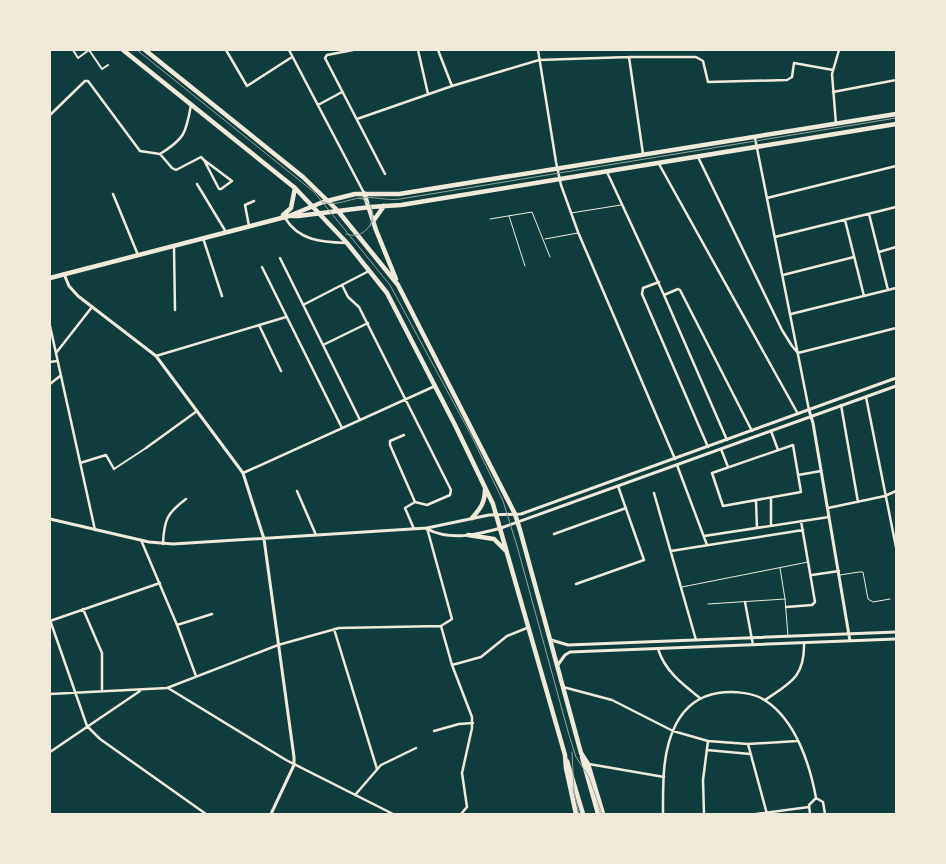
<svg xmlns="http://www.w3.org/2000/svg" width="946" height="864" font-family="'Golos Text',sans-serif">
<rect width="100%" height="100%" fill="#0f3d3e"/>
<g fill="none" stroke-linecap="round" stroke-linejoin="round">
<path stroke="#f1e9da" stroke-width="1" d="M571,213L621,205
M509,216L525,266
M490,219L532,212L550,257
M545,239L578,233
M780,568L785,599L788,636
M840,575L859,572H863L868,599L873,602L890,599
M682,587L808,562
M708,604L785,599"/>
<path stroke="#f1e9da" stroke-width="2" d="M73,50L78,58L89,50L102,69L108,65
M114,469L146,448"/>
<path stroke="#f1e9da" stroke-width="2.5" d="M226,50L247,86L292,57
M289,50L364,193
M353,50L327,55L325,58L385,174
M418,50L428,94
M438,50L452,86
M538,50L556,162L561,185L578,232L675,459
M629,57L643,154
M833,92L896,80
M318,105L342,92
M50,115L85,81H88L140,151L160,154L172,168L176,170L201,157L204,160L232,181L221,189H219L204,160
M357,119L452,86L539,60L629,57H696L703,61L708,82L787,80L792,77L794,63L833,70
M836,124L832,74L839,50
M755,138L809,410
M160,154C184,139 186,134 191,105
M698,157L782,330L792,346L798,353L896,328
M659,164L798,414
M607,172L664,295L727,440
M197,184L226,232
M113,194L138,255
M767,198L896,166
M869,214L888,290
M285,218C299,241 322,242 346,243
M845,220L864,296
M249,226L245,205L254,201
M775,237L896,207
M203,238L222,296
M174,247L175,310
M879,252L896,247
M280,258L360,420
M262,267L342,428
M783,275L854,257
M659,282L643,288L642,294L708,447
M342,285L348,297L359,307L451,490L450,495L427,505L415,502L405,508L414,529
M664,295L678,289L680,290L752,431
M303,305L369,271
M791,314L896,288
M259,325L281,371
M50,326L95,530
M323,345L368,323
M56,353L92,307
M156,356L286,317
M50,362L57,361
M50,384L60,376
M866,397L896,547
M841,405L858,502
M771,431L778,450
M404,435L390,441V445L415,502
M793,445L801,492L723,506L712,473Z
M146,448L197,411
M721,449L728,467
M80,463L106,455L114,469
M677,465L707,545
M243,473L435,386
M798,475L821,471
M297,491L316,535
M654,493L696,640
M771,498V525
M756,501L757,528
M828,508L885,496L896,491
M554,534L626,508
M704,536L829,517
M141,540L177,625L196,676
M163,544C164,520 167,513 186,499
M671,551L803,530
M812,575L839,571
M576,584L644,560L618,486
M745,602L753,645
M786,607L812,605L815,602L801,521
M83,609L102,653V691
M50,620L87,726L100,739L206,814
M50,621L160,583
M177,625L212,614
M441,626L452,665L472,717V728L462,773L467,807L461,814
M334,629L377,769
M658,649C665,671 682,684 700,698
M452,665L481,657L507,636L527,628
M563,687L612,700L673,731L708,741L748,744L797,741
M168,688L286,760L393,814
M50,694L167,688L278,645L339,628L441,626L452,619L427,528
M765,700C790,683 805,677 804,643
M434,731L459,724L473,723
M748,744L767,814
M707,750L750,754
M50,752L140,691
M589,764L664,777
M355,795L381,765L416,748
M816,798L823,802L825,814
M663,814C663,784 662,751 676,724C685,707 699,696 718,693C733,691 753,692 766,701C796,721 810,765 816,798
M704,814L703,780L708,741
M756,814L809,807
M810,814L809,805L816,798"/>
<path stroke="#f1e9da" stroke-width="3" d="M64,274L69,286L78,296L156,356L243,473L264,539L294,757V765L271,814
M809,410L813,423L850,641
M50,519L149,542L173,544L427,528L489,515L521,514L896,378
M427,529C451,541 476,535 501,528L896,386
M551,640L568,645L896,632
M557,666L565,655L570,652L896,639"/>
<path stroke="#f1e9da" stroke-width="4.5" d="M123,50L295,188L347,243L387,293L455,425L493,504L565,755L566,768L576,814
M145,50L303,177L338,211L398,285L515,514L520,530L581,753L588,764L603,814
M364,193L376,230L396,279
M283,215L291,208L295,188
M291,216H298L370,207L401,205L896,124
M374,220L384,206
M50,278L289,216L323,202L355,194H399L896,114
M472,518C481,508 485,502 485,489
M468,535L494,539L506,551
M582,757L598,814
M567,761L583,814"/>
<path stroke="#97a49c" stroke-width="1" d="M137,50L314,192L390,285L471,435L503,501L517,546L569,735L576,757L589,777L602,814
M359,198C373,202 375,213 370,226
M323,202C335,207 348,199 361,198C374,196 387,201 400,199L896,118
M346,234C359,238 367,232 373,220
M572,752L574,792L579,814"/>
</g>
<rect width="946" height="864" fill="none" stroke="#f1e9da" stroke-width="102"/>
</svg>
